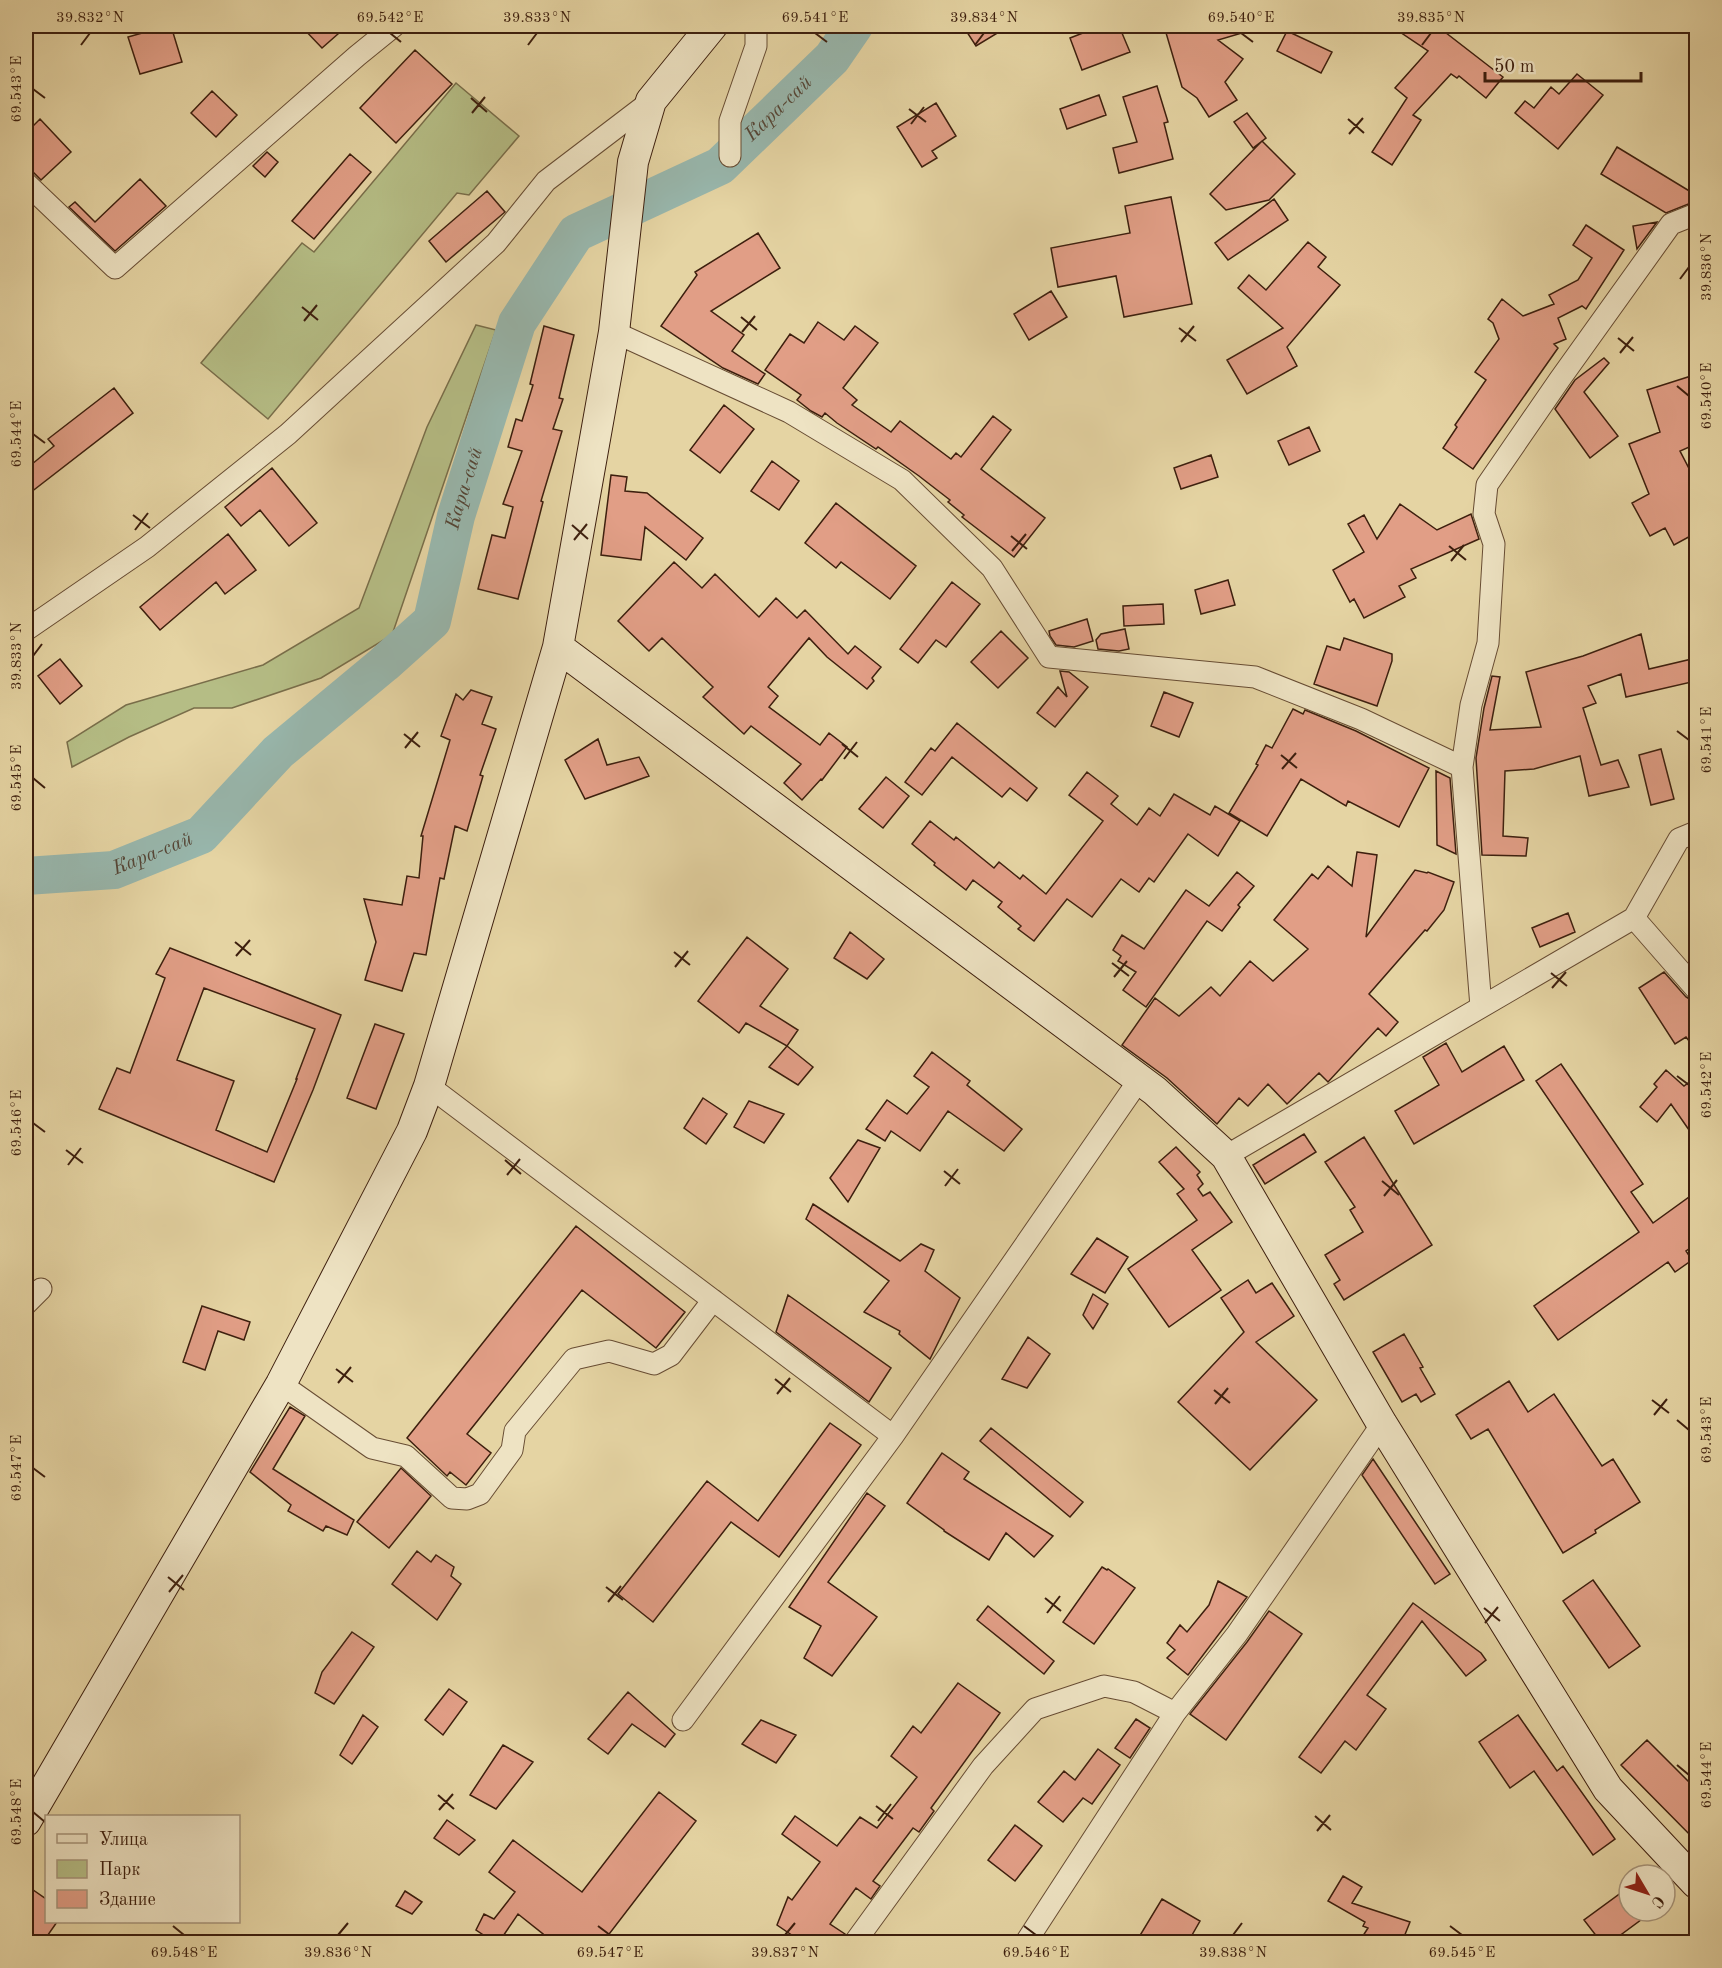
<svg xmlns="http://www.w3.org/2000/svg" width="1722" height="1968" font-family="'Old Standard TT',serif">
<rect width="100%" height="100%" fill="#e5d4a3"/>
<filter id="stains"><feTurbulence type="fractalNoise" baseFrequency=".00333" numOctaves="4"/><feColorMatrix values="0 0 0 0 .2 0 0 0 0 .09 0 0 0 0 .02 0 0 0 .5 -.17"/></filter>
<radialGradient id="worn" r=".72"><stop offset=".6" stop-color="#630" stop-opacity="0"/><stop offset="1" stop-color="#630" stop-opacity=".3"/></radialGradient>
<path fill="#b5bd85" stroke="#796e4a" stroke-width="1.5" d="M456,83L519,136L469,195L457,193L268,419L201,363L302,243L314,252Z
M476,325L496,330L392,635L321,678L232,708H194L129,737L72,767L67,742L126,705L263,665L359,608L427,427Z"/>
<g fill="none" stroke-linecap="round" stroke-linejoin="round">
<path stroke="#98b7ad" stroke-width="38" id="s1" d="M26,876L114,870L201,835L278,752L384,664L432,621L456,516L517,323L576,233L720,166L832,58L854,26"/>
</g>
<path fill="#e19e86" stroke="#3d1f0e" stroke-width="1.5" fill-rule="evenodd" d="M167,26H171L182,62L140,74L128,37Z
M301,26H347L322,48Z
M963,26H1009L976,46Z
M1101,26H1119L1130,52L1082,70L1070,38Z
M1164,26H1251L1252,30L1218,40L1243,59L1225,82L1237,100L1209,117L1197,98L1182,87Z
M1391,26H1437L1503,77L1486,98L1459,76L1457,78L1451,74L1413,115L1421,120L1392,165L1372,152L1407,98L1395,88L1428,51Z
M1287,31L1332,52L1321,73L1277,51Z
M415,50L452,84L396,143L360,108Z
M1577,74L1603,95L1558,149L1515,113L1525,101L1534,108L1551,87L1559,94Z
M1157,86L1168,122L1164,123L1173,159L1119,173L1113,148L1137,142L1123,97Z
M212,91L237,115L216,137L191,113Z
M1099,95L1106,115L1067,129L1060,109Z
M936,103L956,136L932,151L937,158L922,167L897,127Z
M1247,113L1266,138L1253,148L1234,122Z
M40,119L71,152L41,180L34,173L26,171V133Z
M1262,141L1295,174L1269,200L1226,210L1210,194Z
M1617,147L1696,195V201L1666,213L1601,174Z
M267,152L278,162L265,177L253,166Z
M350,154L371,172L314,239L292,221Z
M140,179L166,206L115,251L69,207L75,202L95,222Z
M487,191L505,212L446,262L429,241Z
M1171,197L1192,304L1124,317L1116,276L1058,287L1051,248L1130,233L1125,206Z
M1274,199L1288,220L1228,260L1215,243Z
M1657,222L1637,249L1633,226Z
M1586,225L1624,250L1586,309L1582,306L1558,318L1566,339L1554,344L1558,348L1473,469L1443,448L1457,427L1455,425L1486,380L1475,372L1499,339L1493,323L1488,319L1502,299L1523,316L1554,304L1549,295L1578,280L1592,258L1573,245Z
M758,233L780,268L711,311L744,335L732,351L765,374L758,384L723,368L661,326L697,275L695,272Z
M1308,242L1326,257L1318,267L1340,285L1287,347L1297,366L1247,394L1227,360L1283,328L1238,288L1249,275L1266,290Z
M1051,291L1067,317L1029,340L1014,314Z
M818,322L844,340L855,326L878,343L843,388L857,400L852,405L891,432L900,421L951,459L956,453L961,457L993,416L1011,430L981,469L1045,518L1014,557L962,517L964,515L948,502L950,500L919,476L878,447L876,449L837,423L825,413L822,417L811,411L797,400L801,395L765,370L790,334L804,343Z
M544,326L574,335L559,398L563,399L553,429L562,431L541,501L543,502L518,599L478,589L492,535L505,538L513,507L503,504L522,451L508,447L516,419L522,421L533,385L530,384Z
M1604,358L1609,363L1584,392L1618,436L1590,458L1555,409L1575,380Z
M1691,376L1696,392V444L1680,451L1696,482V511L1691,515L1696,526V533L1674,545L1665,528L1650,536L1632,503L1649,494L1629,444L1660,432L1647,390Z
M114,388L133,413L26,496V469L54,446L48,439Z
M724,405L754,429L720,473L690,450Z
M1309,427L1320,451L1289,465L1278,441Z
M1211,455L1218,477L1181,489L1174,468Z
M772,461L799,481L779,510L751,491Z
M272,468L317,523L289,546L260,510L241,526L225,507Z
M611,475L627,477L625,491L647,493L703,538L686,560L645,527L641,560L601,555Z
M836,503L916,566L890,599L841,562L836,568L805,543Z
M1400,504L1437,530L1471,514L1479,539L1411,569L1416,578L1399,586L1405,597L1364,618L1354,599L1350,602L1333,570L1364,552L1348,524L1364,515L1377,539Z
M228,534L256,570L225,594L216,582L160,630L140,607Z
M674,562L702,588L715,574L759,617L776,598L797,618L805,610L848,654L855,646L881,667L872,678L874,681L867,689L827,657L809,638L768,687L778,696L769,707L820,745L829,733L847,747L822,780L821,779L802,800L784,783L801,764L751,726L744,734L703,697L713,687L662,638L649,651L618,621Z
M1228,580L1235,605L1201,614L1195,590Z
M952,582L980,604L946,647L936,640L918,663L900,649Z
M1163,604L1164,624L1124,626L1123,606Z
M1087,619L1093,641L1074,647L1056,645L1050,636L1049,631Z
M1125,629L1129,649L1119,651L1098,649L1096,640L1101,634Z
M1001,631L1028,658L998,688L971,662Z
M1641,634L1649,669L1696,658V681L1626,697L1621,674L1588,686L1596,703L1583,708L1601,765L1618,760L1629,787L1589,796L1580,756L1534,769L1505,771L1503,836L1528,838L1526,856L1482,855L1476,758L1484,708L1492,676L1500,677L1490,730L1541,727L1526,672L1583,656Z
M1344,638L1392,654V661L1377,706L1314,684L1327,646L1340,650Z
M60,659L82,686L60,704L38,676Z
M1060,671L1069,672L1088,687L1055,727L1037,713L1058,687L1067,697Z
M471,690L492,697L482,724L496,729L480,775L483,776L467,831L455,826L444,879L440,878L426,955L414,953L402,991L365,980L376,942L364,899L402,905L407,876L419,878L423,836H421L450,740L441,736L456,694L463,700Z
M1164,692L1193,703L1179,737L1151,726Z
M1293,709L1303,714L1305,710L1356,731L1429,768L1399,827L1348,801L1346,806L1301,779L1267,836L1229,813L1258,765L1256,764L1266,745L1272,748Z
M957,723L1037,788L1027,801L1010,788L1002,797L952,757L922,795L905,782L931,748L935,751Z
M598,739L607,765L639,757L649,776L585,799L565,760Z
M1661,749L1674,799L1651,805L1639,755Z
M1436,771L1450,778L1456,854L1437,845Z
M1087,772L1118,796L1111,804L1137,825L1149,808L1160,816L1174,794L1210,815L1215,806L1240,821L1218,856L1188,834L1154,882L1149,878L1139,892L1121,879L1092,917L1067,899L1034,941L1018,929L1021,926L998,907L1002,902L973,880L966,890L934,865L935,863L912,844L930,821L954,840L956,837L994,868L999,862L1020,879L1023,875L1046,894L1103,821L1069,795Z
M886,777L909,796L883,828L859,809Z
M1357,852L1377,855L1366,937L1415,870L1427,873L1428,872L1454,882L1444,910L1427,931L1425,930L1369,994L1398,1022L1386,1036L1378,1028L1328,1082L1319,1073L1287,1104L1268,1084L1248,1106L1239,1098L1217,1124L1167,1078L1122,1045L1155,998L1179,1016L1211,987L1220,996L1250,961L1273,981L1308,949L1274,920L1312,874L1318,879L1328,866L1352,886Z
M1237,872L1254,886L1238,905L1240,907L1222,931L1207,921L1146,1007L1123,990L1136,972L1118,961L1121,956L1113,950L1122,935L1144,949L1186,890L1209,906Z
M1568,913L1575,932L1540,947L1532,928Z
M850,932L884,959L867,979L834,958Z
M747,937L788,969L760,1006L798,1030L787,1046L746,1023L739,1033L698,1001Z
M170,948L341,1015L313,1090L274,1182L99,1109L117,1068L130,1073L165,978L156,974ZM204,988L315,1029L296,1079H297L267,1152L216,1130L234,1081L177,1060Z
M1664,972L1686,997L1696,1003V1050L1686,1037L1675,1044L1639,988Z
M375,1024L404,1034L376,1109L347,1098Z
M1446,1043L1462,1072L1504,1046L1524,1080L1414,1144L1395,1111L1439,1085L1423,1057Z
M787,1046L813,1067L798,1085L769,1067Z
M932,1052L970,1081L967,1085L1022,1129L1004,1151L948,1111L920,1151L891,1131L885,1141L866,1129L887,1100L907,1114L929,1087L914,1076Z
M1561,1064L1643,1184L1631,1192L1653,1223L1696,1192V1244L1686,1251L1692,1260L1675,1272L1668,1262L1558,1340L1534,1306L1639,1232L1536,1081Z
M1666,1070L1684,1086L1696,1077V1140L1671,1104L1657,1122L1640,1107L1657,1087L1654,1084Z
M703,1098L727,1114L706,1144L684,1128Z
M749,1101L784,1114L764,1143L734,1127Z
M1304,1134L1316,1152L1265,1184L1253,1165Z
M1364,1137L1432,1245L1344,1300L1334,1284L1340,1280L1325,1255L1363,1232L1350,1210L1355,1207L1325,1162Z
M858,1140L880,1148L848,1202L830,1178Z
M1176,1147L1200,1172L1197,1175L1203,1184L1198,1189L1203,1196L1210,1192L1232,1222L1192,1250L1221,1290L1169,1327L1128,1269L1197,1220L1177,1194L1184,1189L1159,1162Z
M813,1204L900,1261L921,1244L934,1250L925,1271L960,1298L930,1359L899,1334L900,1331L864,1312L889,1281L806,1219Z
M576,1226L685,1312L656,1348L582,1290L467,1434L491,1453L466,1485L450,1472L447,1476L407,1438Z
M1097,1238L1128,1257L1105,1293L1071,1274Z
M1248,1280L1256,1293L1272,1283L1294,1316L1256,1342L1317,1400L1250,1470L1178,1402L1244,1332L1221,1298Z
M1093,1294L1108,1304L1093,1329L1083,1315Z
M788,1295L891,1368L869,1402L776,1332Z
M202,1306L250,1322L244,1340L218,1331L205,1370L183,1362Z
M1404,1334L1423,1367L1420,1368L1435,1394L1421,1402L1416,1394L1402,1402L1373,1352Z
M1028,1337L1050,1354L1027,1388L1002,1379Z
M1509,1381L1528,1412L1554,1394L1602,1466L1613,1459L1640,1502L1595,1530L1596,1533L1563,1553L1488,1429L1471,1439L1456,1415Z
M290,1407L305,1416L273,1469L354,1520L347,1535L326,1526L323,1531L288,1511L291,1505L250,1472Z
M830,1423L861,1445L779,1557L731,1522L653,1622L618,1594L707,1481L758,1521Z
M991,1428L1083,1502L1070,1517L980,1441Z
M942,1453L969,1472L964,1479L1053,1536L1034,1557L1006,1533L989,1560L944,1531V1530L907,1503Z
M1373,1459L1450,1574L1435,1584L1362,1475Z
M401,1468L431,1496L389,1548L357,1522Z
M867,1493L885,1506L828,1582L877,1617L832,1676L804,1658L821,1626L789,1607Z
M417,1551L431,1562L436,1555L454,1567L451,1576L461,1584L437,1620L392,1584Z
M1102,1567L1107,1570L1108,1569L1135,1588L1094,1644L1063,1622Z
M1593,1580L1640,1646L1609,1668L1563,1601Z
M1218,1581L1247,1597L1188,1675L1167,1658L1175,1650L1167,1643L1180,1625L1187,1632L1209,1605Z
M1413,1603L1481,1653L1486,1660L1466,1676L1422,1621L1367,1695L1386,1709L1356,1750L1345,1741L1321,1773L1299,1757Z
M988,1606L1054,1661L1044,1674L977,1620Z
M1269,1611L1302,1634L1226,1740L1190,1714L1247,1642Z
M352,1632L374,1647L334,1704L315,1693L322,1672Z
M958,1683L1000,1713L931,1808L934,1811L919,1832L913,1828L873,1881L880,1886L871,1899L856,1888L830,1924L845,1934L843,1942H802L777,1925L788,1897L792,1900L820,1862L782,1834L795,1816L837,1846L860,1817L877,1828L917,1777L891,1756L913,1726L921,1733Z
M449,1689L467,1702L443,1735L425,1720Z
M628,1692L675,1734L665,1747L632,1724L608,1754L588,1739Z
M363,1715L378,1727L352,1764L340,1755Z
M1518,1715L1557,1771L1563,1766L1615,1839L1593,1855L1534,1771L1510,1788L1479,1742Z
M1136,1719L1150,1728L1130,1758L1115,1748Z
M761,1720L796,1735L776,1763L742,1744Z
M1647,1740L1696,1789V1841L1621,1765Z
M503,1745L533,1762L496,1809L470,1795Z
M1098,1749L1120,1765L1092,1804L1083,1798L1063,1822L1038,1802L1064,1771L1075,1780Z
M659,1792L696,1821L603,1942H537L543,1934L518,1914L499,1942H494L476,1930L484,1914L494,1919L515,1892L489,1872L513,1840L582,1892Z
M447,1820L475,1840L459,1855L434,1838Z
M1015,1825L1042,1846L1015,1881L988,1860Z
M1343,1876L1362,1887L1352,1903L1410,1922L1402,1942H1359L1368,1928L1363,1926L1365,1922L1328,1901Z
M26,1885L46,1899V1922H57L43,1942H26Z
M1629,1887V1911H1653L1611,1942H1601L1584,1920Z
M405,1891L422,1902L412,1914L396,1906Z
M1162,1899L1200,1921L1188,1942H1136Z"/>
<g fill="none" stroke-linecap="round" stroke-linejoin="round">
<g stroke="#674c33" stroke-width="23">
<path id="street" d="M730,156V121L756,46V26
M26,183L115,268L357,56L394,26
M614,332L789,412L902,480L992,568L1049,657L1255,677L1361,719L1462,767
M26,630L147,547L288,434L496,243L546,181L651,101
M1634,918L1696,989
M1481,1007L1462,767L1471,705L1488,643L1494,544L1484,514L1487,485L1560,379L1671,224L1696,214
M429,1086L893,1436
M1226,1156L1634,918L1679,839L1696,832
M26,1304L41,1289
M281,1384L372,1448L406,1456L452,1498L467,1499L480,1494L512,1450L515,1431L574,1359L609,1351L654,1364L671,1355L713,1300
M683,1720L893,1436L1139,1080
M855,1942L983,1766L1035,1709L1104,1686L1134,1692L1175,1713
M1026,1942L1175,1713L1237,1634L1382,1424"/>
</g>
<g stroke="#3d1f0e" stroke-width="32">
<path id="secondary" d="M558,647L1155,1091L1226,1156L1382,1424L1608,1789L1696,1883
M26,1821L281,1384L412,1131L429,1086L558,647L614,332L633,162L651,101L712,26"/>
</g>
<use href="#street" stroke="#eee3c3" stroke-width="21"/>
<use href="#secondary" stroke="#eee3c3" stroke-width="30"/>
</g>
<path fill="none" stroke="#3d1f0e" stroke-width="2" d="M390,33L401,42M815,33L827,42M1241,33L1253,42M81,45L90,33M528,45L537,33M975,45L984,33M1422,45L1431,33M33,89L45,98M471,98L487,112M909,109L926,122M472,113L485,97M1348,119L1364,133M911,124L924,107M1349,134L1363,118M1680,279L1689,267M302,307L318,320M741,317L757,330M304,321L317,305M1179,328L1196,341M742,332L755,316M1618,338L1634,351M1181,342L1194,326M1620,353L1633,337M1677,386L1689,396M33,434L45,443M133,515L150,528M572,525L588,539M135,530L148,513M1011,536L1027,549M574,540L587,524M1449,546L1466,560M1012,551L1026,534M1451,561L1464,545M33,656L42,644M1677,731L1689,740M404,734L420,747M842,744L858,757M405,748L418,732M1281,755L1297,768M844,759L857,742M1282,769L1296,753M33,778L45,788M235,942L251,955M674,952L690,965M236,956L250,940M1112,963L1129,976M675,967L688,951M1551,973L1567,986M1114,977L1127,961M1552,988L1566,972M1677,1076L1689,1085M33,1123L45,1132M66,1150L83,1163M505,1160L521,1174M68,1165L81,1148M944,1171L960,1184M507,1175L520,1159M1382,1181L1399,1195M945,1186L958,1169M1384,1196L1397,1180M336,1369L353,1382M775,1379L791,1392M338,1383L351,1367M1214,1390L1230,1403M777,1394L790,1378M1652,1400L1669,1413M1215,1404L1228,1388M1654,1415L1667,1399M1677,1420L1689,1430M33,1468L45,1477M168,1577L184,1590M606,1587L623,1600M169,1592L183,1575M1045,1598L1061,1611M608,1602L621,1586M1484,1608L1500,1621M1047,1613L1060,1596M1485,1623L1498,1607M1677,1765L1689,1775M438,1795L454,1809M876,1806L893,1819M439,1810L453,1794M33,1812L45,1822M1315,1816L1331,1830M878,1821L891,1804M1317,1831L1330,1815M173,1926L184,1935M598,1926L610,1935M1024,1926L1036,1935M1450,1926L1462,1935M338,1935L348,1923M785,1935L795,1923M1233,1935L1242,1923"/>
<g text-anchor="middle" dominant-baseline="central" stroke-width="4.5" stroke-linejoin="round" paint-order="stroke">
<g font-size="20" font-style="italic" fill="#544536" stroke="#eee3c3">
<text stroke="none"><textPath href="#s1" startOffset="1156">Кара-сай</textPath></text>
<text stroke="none"><textPath href="#s1" startOffset="634">Кара-сай</textPath></text>
<text stroke="none"><textPath href="#s1" startOffset="130">Кара-сай</textPath></text>
</g>
</g>
<rect width="1722" height="1968" fill="none" stroke="#e5d4a3" stroke-width="66"/>
<rect x="45" y="1815" width="195" height="108" fill="#eee3c3" stroke="#a7957b" stroke-width="1.5"/>
<rect x="57" y="1834" width="30" height="9" fill="#eee3c3" stroke="#a7957b" stroke-width="1.5"/>
<text x="99" y="1845" font-size="18" fill="#3d1f0e">Улица</text>
<rect x="57" y="1860" width="30" height="18" fill="#b5bd85" stroke="#a7957b" stroke-width="1.5"/>
<text x="99" y="1875" font-size="18" fill="#3d1f0e">Парк</text>
<rect x="57" y="1890" width="30" height="18" fill="#e19e86" stroke="#a7957b" stroke-width="1.5"/>
<text x="99" y="1905" font-size="18" fill="#3d1f0e">Здание</text>
<g transform="translate(1647 1893) rotate(129)"><circle r="28" fill="#eee3c3" stroke="#a7957b" stroke-width="1.5"/>
<path d="M0-4.5L10 22L0 15L-10 22Z" fill="#8f2418"/>
<text y="-9" font-size="16" font-weight="bold" text-anchor="middle" fill="#3d1f0e">С</text>
</g>
<path d="M1485 72v9h156v-9" fill="none" stroke="#3d1f0e" stroke-width="3"/>
<text x="1494" y="72" font-size="18" fill="#3d1f0e" stroke="#eee3c3" stroke-width="4.5" paint-order="stroke">50 m</text>
<rect x="33" y="33" width="1656" height="1902" fill="none" stroke="#3d1f0e" stroke-width="2"/>
<g font-size="15" text-anchor="middle" fill="#3d1f0e">
<text x="90" y="22">39.832°N</text>
<text x="390" y="22">69.542°E</text>
<text x="537" y="22">39.833°N</text>
<text x="815" y="22">69.541°E</text>
<text x="984" y="22">39.834°N</text>
<text x="1241" y="22">69.540°E</text>
<text x="1431" y="22">39.835°N</text>
<text transform="translate(16 89) rotate(-90)" y="5">69.543°E</text>
<text transform="translate(1706 267) rotate(-90)" y="5">39.836°N</text>
<text transform="translate(1706 396) rotate(-90)" y="5">69.540°E</text>
<text transform="translate(16 434) rotate(-90)" y="5">69.544°E</text>
<text transform="translate(16 656) rotate(-90)" y="5">39.833°N</text>
<text transform="translate(1706 740) rotate(-90)" y="5">69.541°E</text>
<text transform="translate(16 778) rotate(-90)" y="5">69.545°E</text>
<text transform="translate(1706 1085) rotate(-90)" y="5">69.542°E</text>
<text transform="translate(16 1123) rotate(-90)" y="5">69.546°E</text>
<text transform="translate(1706 1430) rotate(-90)" y="5">69.543°E</text>
<text transform="translate(16 1468) rotate(-90)" y="5">69.547°E</text>
<text transform="translate(1706 1775) rotate(-90)" y="5">69.544°E</text>
<text transform="translate(16 1812) rotate(-90)" y="5">69.548°E</text>
<text x="184" y="1957">69.548°E</text>
<text x="338" y="1957">39.836°N</text>
<text x="610" y="1957">69.547°E</text>
<text x="785" y="1957">39.837°N</text>
<text x="1036" y="1957">69.546°E</text>
<text x="1233" y="1957">39.838°N</text>
<text x="1462" y="1957">69.545°E</text>
</g>
<rect width="100%" height="100%" filter="url(#stains)"/>
<rect width="100%" height="100%" fill="url(#worn)"/>
</svg>
